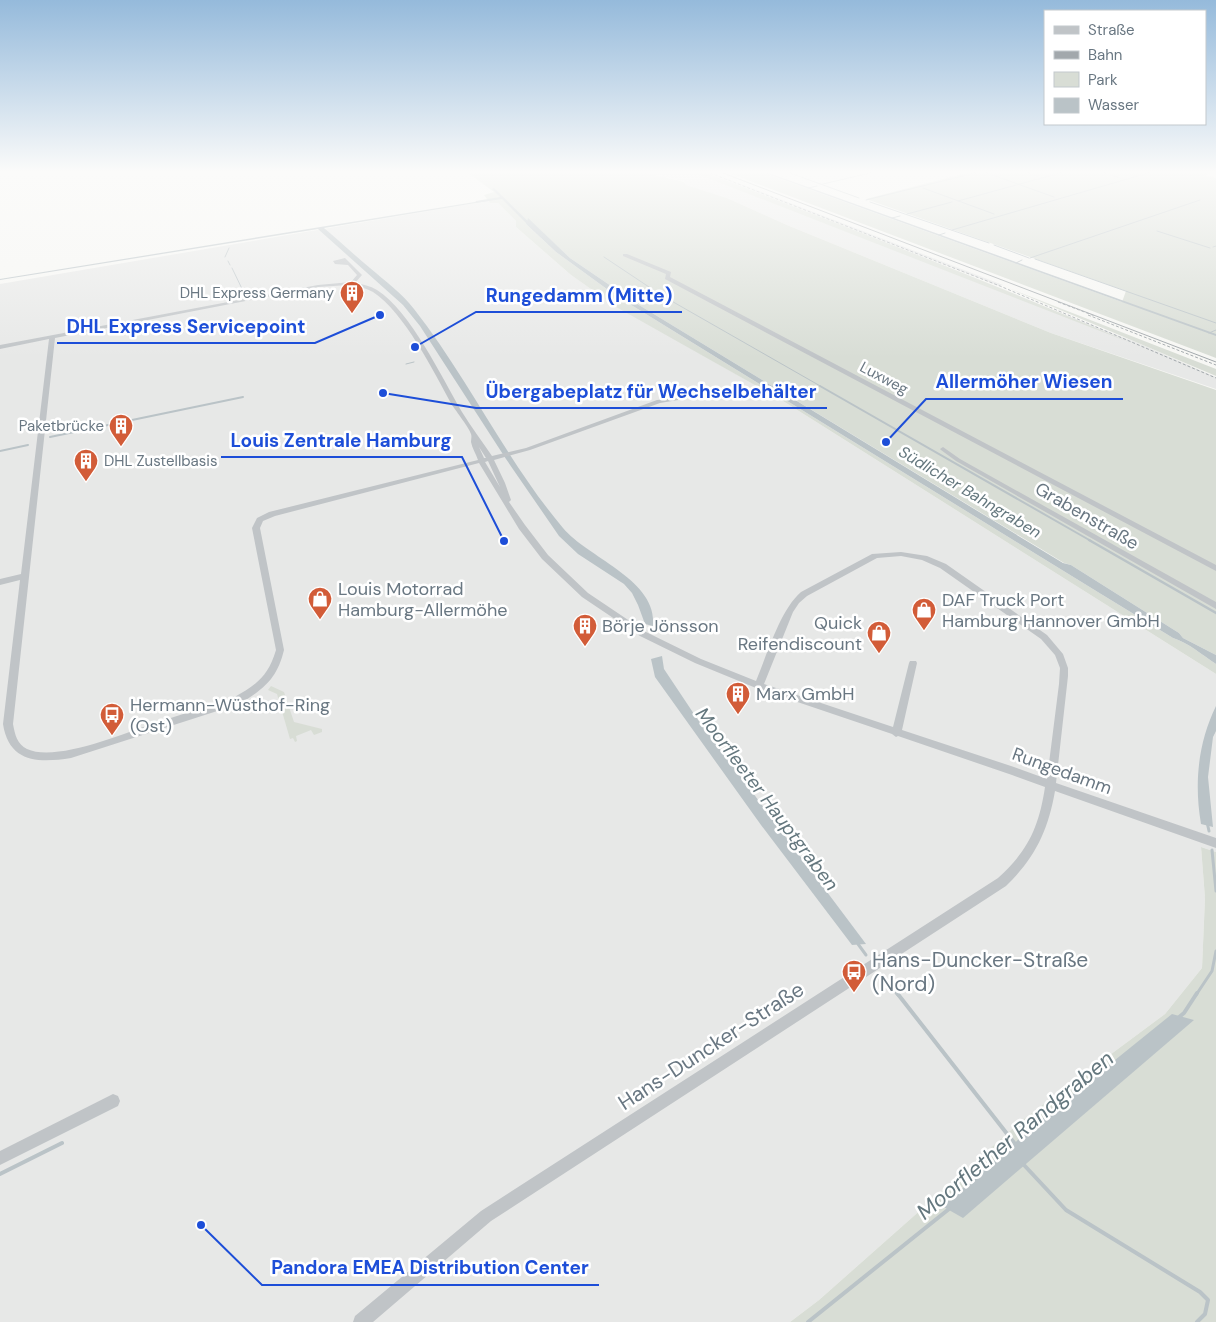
<svg xmlns="http://www.w3.org/2000/svg" width="1216" height="1322" font-family="'DM Sans',sans-serif">
<style>
.built{fill:#e7e8e7}
.green{fill:#d8ddd5}
.water{fill:#bac3c7}
.lines{fill:none;stroke-linecap:round;stroke-linejoin:round}
.stream-far4{stroke:#bac3c7;stroke-width:1}
.stream-far3{stroke:#bac3c7;stroke-width:2}
.stream-far2{stroke:#bac3c7;stroke-width:2.5}
.stream-far1{stroke:#bac3c7;stroke-width:3}
.stream{stroke:#bac3c7;stroke-width:4}
.canal{fill:#bac3c7;fill-rule:evenodd}
.minor{fill:#c0c4c7;fill-rule:evenodd}
.tram{stroke:#a2a8ac;stroke-width:1}
.rail{stroke:#a2a8ac;stroke-width:1;stroke-dasharray:3 2;stroke-linecap:butt}
.labels{text-anchor:middle;dominant-baseline:central;stroke-width:5;stroke-linejoin:round;paint-order:stroke}
.far-poi-label{font-size:15px;fill:#697782;stroke:#fff;text-anchor:end}
.far-street-label{font-size:15px;fill:#697782;stroke:#fff}
.far-water-label{font-size:16px;font-style:italic;fill:#64777e;stroke:#fff}
.street-label{font-size:18px;fill:#697782;stroke:#fff}
.poi-label{font-size:18px;fill:#697782;stroke:#fff;text-anchor:start}
.water-label{font-size:19px;font-style:italic;fill:#64777e;stroke:#fff}
.near-poi-label{font-size:21px;fill:#697782;stroke:#fff;text-anchor:start}
.near-street-label{font-size:21px;fill:#697782;stroke:#fff}
.near-water-label{font-size:22px;font-style:italic;fill:#64777e;stroke:#fff}
.leader{fill:none;stroke:#1d4ed8;stroke-width:2}
.callout-dot{fill:#1d4ed8;stroke:#fff;stroke-width:2}
.callout-label{font-size:19px;text-anchor:middle;font-weight:bold;fill:#1d4ed8;stroke:#fff;stroke-width:5;stroke-linejoin:round;paint-order:stroke}
</style>
<rect width="100%" height="100%" fill="#f7f7f4"/>
<g class="built">
<path d="M 647,173 L 695,173 L 714,180 L 1138,343 L 1216,377 L 1216,389 L 1051,333 L 787,225 L 727,198 L 686,185 L 684,181 Z"/>
<path d="M 709,173 L 713,173 L 1003,285 L 999,286 Z"/>
<path d="M 488,201 L 498,203 L 516,221 L 516,227 L 571,275 L 610,302 L 783,401 L 1216,674 L 1216,852 L 1201,847 L 1205,898 L 1202,968 L 1165,1014 L 1021,1121 L 819,1300 L 790,1322 L 0,1322 L 0,284 Z"/>
</g>
<g class="green">
<path d="M 468,173 L 647,173 L 684,182 L 686,185 L 727,198 L 787,225 L 1051,333 L 1216,390 L 1216,655 L 1183,638 L 1179,633 L 1071,565 L 1064,563 L 639,305 L 570,258 L 528,219 L 526,224 L 556,252 L 615,295 L 1101,594 L 1173,638 C 1189,643 1202,655 1216,664 L 1216,674 L 783,401 L 618,308 L 571,275 L 516,227 L 516,221 L 498,203 L 490,203 L 484,195 L 494,192 Z"/>
<path d="M 695,173 L 707,173 C 849,228 991,282 1131,343 Z"/>
<path d="M 729,173 L 764,173 L 1122,302 L 1126,291 L 866,199 L 966,173 L 1214,173 L 1204,175 L 1216,178 L 1216,358 Z"/>
<path d="M 1006,287 L 1216,369 L 1216,376 Z"/>
<path d="M 271,686 L 284,692 L 294,722 L 322,729 L 322,732 L 314,735 L 311,730 L 296,736 L 297,741 L 295,742 L 293,738 L 290,739 L 277,694 L 268,690 Z"/>
<path d="M 1201,847 L 1216,852 L 1216,1322 L 790,1322 L 819,1300 L 1021,1121 L 1165,1014 L 1202,968 L 1205,898 Z"/>
</g>
<g class="water">
<path d="M 765,173 L 769,173 L 1216,334 L 1216,336 Z"/>
<path d="M 487,200 L 488,201 L 324,228 C 340,241 354,255 370,268 C 385,281 402,293 414,309 C 468,378 506,460 563,528 C 588,558 658,580 653,626 L 645,624 L 638,605 L 632,593 L 624,584 L 578,554 L 559,536 L 506,459 L 420,326 L 403,305 L 318,229 L 0,280 L 0,279 Z"/>
<path d="M 528,218 L 570,258 L 639,305 L 1063,563 L 1071,565 L 1179,633 L 1183,638 L 1216,655 L 1216,664 C 1202,655 1189,643 1173,638 L 1101,594 L 615,295 L 556,252 L 526,224 Z"/>
<path d="M 662,656 L 664,669 L 696,717 L 866,944 L 852,945 L 761,825 L 655,677 L 651,659 Z"/>
<path d="M 1216,706 L 1216,731 L 1213,737 L 1208,777 L 1213,827 L 1201,824 C 1194,783 1198,743 1216,706 Z"/>
<path d="M 1172,1014 L 1194,1020 L 963,1218 L 942,1206 L 1042,1119 Z"/>
</g>
<g class="lines">
<g class="stream-far4">
<path d="M 790,173 L 859,198"/>
<path d="M 987,173 L 1054,197"/>
<path d="M 1028,173 L 1037,176"/>
<path d="M 1104,173 L 1120,178"/>
<path d="M 823,184 L 870,173"/>
<path d="M 808,188 L 817,186"/>
<path d="M 923,188 L 994,214"/>
<path d="M 866,200 L 975,173"/>
<path d="M 958,201 L 1060,173"/>
<path d="M 870,202 L 989,243"/>
<path d="M 907,214 L 952,202"/>
<path d="M 892,218 L 900,216"/>
<path d="M 952,230 L 1148,173"/>
<path d="M 1157,231 L 1210,248"/>
<path d="M 939,235 L 945,233"/>
<path d="M 994,245 L 1029,258"/>
<path d="M 1213,247 L 1216,246"/>
<path d="M 225,257 L 229,248"/>
<path d="M 604,257 L 661,295 L 822,387"/>
<path d="M 1030,258 L 1200,200"/>
<path d="M 1035,259 L 1216,323"/>
<path d="M 228,261 L 230,265"/>
<path d="M 1016,263 L 1022,260"/>
<path d="M 232,268 L 245,295"/>
<path d="M 1209,333 L 1216,330"/>
<path d="M 406,364 L 414,362"/>
</g>
<g class="stream-far3">
<path d="M 820,386 L 1091,541"/>
<path d="M 50,437 L 243,397"/>
<path d="M 0,451 L 28,445"/>
</g>
<path class="stream-far2" d="M 1089,540 L 1216,613"/>
<g class="stream-far1">
<path d="M 1207,822 L 1209,831"/>
<path d="M 1212,850 L 1216,891"/>
<path d="M 858,944 L 866,955"/>
<path d="M 882,975 L 898,995"/>
<path d="M 1196,995 L 1212,971 L 1216,951"/>
</g>
<g class="stream">
<path d="M 897,993 L 1015,1144"/>
<path d="M 1178,1018 L 1184,1013 L 1197,993"/>
<path d="M 1024,1165 L 1066,1210 L 1200,1292 L 1208,1300 L 1205,1314 L 1197,1322"/>
<path d="M 0,1174 L 62,1143"/>
<path d="M 808,1322 L 949,1209"/>
</g>
<path class="canal" d="M 494,188 L 536,229 L 536,231 L 534,231 L 502,199 L 475,203 L 476,201 L 500,197 L 492,189 Z"/>
<g class="minor">
<path d="M 623,254 L 627,254 L 671,272 L 670,277 L 1216,565 L 1216,571 L 665,279 L 666,274 L 623,256 Z"/>
<path d="M 345,258 L 362,275 L 355,283 C 363,284 370,286 377,290 C 411,312 441,376 462,412 C 471,427 482,441 492,456 L 526,448 L 657,400 L 678,398 L 678,400 L 660,403 L 530,450 L 494,460 L 505,483 L 511,500 L 509,502 L 525,525 L 548,555 L 588,593 L 646,632 L 701,659 L 756,681 C 767,655 780,610 801,592 L 872,554 L 901,552 L 927,556 L 946,564 L 1047,635 L 1063,654 L 1068,668 L 1068,676 L 1056,783 L 1216,838 L 1216,848 L 1055,791 C 1048,831 1035,858 1006,886 L 491,1221 L 373,1322 L 353,1322 L 355,1316 L 481,1211 L 998,878 C 1028,851 1039,827 1045,787 L 1012,775 L 898,736 L 896,737 L 892,734 L 756,688 L 695,663 L 640,636 L 582,597 L 542,559 L 519,529 L 479,463 L 275,516 L 263,521 L 260,528 L 284,650 C 277,679 264,689 239,704 L 71,758 C 39,763 9,763 3,724 L 20,580 L 0,585 L 0,579 L 21,574 L 49,339 L 0,349 L 0,345 L 318,285 L 351,282 L 357,275 L 348,265 L 335,264 L 333,261 ZM 348,285 L 348,287 C 357,286 365,287 373,292 C 404,312 434,372 452,405 C 456,411 470,429 471,434 C 472,437 471,439 471,442 C 472,448 476,454 478,460 L 269,512 L 257,518 L 252,528 L 276,650 C 268,677 256,685 233,698 C 205,707 177,716 149,725 C 120,735 55,762 27,749 C 17,744 15,735 13,724 L 55,338 L 318,287 ZM 479,447 L 486,458 L 484,458 ZM 488,461 L 500,487 L 485,462 ZM 901,556 L 922,560 L 940,568 L 1041,639 L 1055,655 L 1060,668 L 1059,684 L 1047,779 L 1014,767 L 902,730 L 917,663 L 916,661 L 910,661 L 909,663 L 893,727 L 764,684 L 793,612 L 799,603 L 807,596 L 877,558 Z"/>
<path d="M 943,447 L 960,459 L 1216,602 L 1216,609 L 956,461 L 941,450 L 940,449 Z"/>
<path d="M 113,1094 L 118,1096 L 120,1101 L 118,1106 L 0,1165 L 0,1151 Z"/>
</g>
<path class="tram" d="M 723,173 L 1216,362"/>
<g class="rail">
<path d="M 710,173 L 1000,286 L 1216,378"/>
<path d="M 1058,302 L 1095,316"/>
<path d="M 1088,315 L 1216,365"/>
</g>
</g>
<linearGradient id="sky" x2="0" y2="1"><stop stop-color="#95badb"/><stop offset="0.48" stop-color="#fbfbfa"/><stop offset="1" stop-color="#fbfbfa" stop-opacity="0"/></linearGradient>
<rect width="1216" height="358" fill="url(#sky)"/>
<defs>
<symbol id="building-pin" viewBox="-11 -11 22 30"><path d="M0 17L-7.5 6A9.5 9.5 0 1 1 7.5 6Z" fill="#d25c38" stroke="#fff"/><path d="M-4-6H4V6H1V3H-1V6H-4ZM-2.5-4.3h1.7v1.8h-1.7ZM.8-4.3h1.7v1.8H.8ZM-2.5-1h1.7V.8h-1.7ZM.8-1h1.7V.8H.8Z" fill="#fff"/></symbol>
<symbol id="shop-pin" viewBox="-11 -11 22 30"><path d="M0 17L-7.5 6A9.5 9.5 0 1 1 7.5 6Z" fill="#d25c38" stroke="#fff"/><path d="M-5-2.5h2.3a2.7 3.5 0 0 1 5.4 0H5L5.5 6h-11ZM-1.5-2.5h3a1.5 2.3 0 0 0-3 0Z" fill="#fff"/></symbol>
<symbol id="bus-pin" viewBox="-11 -11 22 30"><path d="M0 17L-7.5 6A9.5 9.5 0 1 1 7.5 6Z" fill="#d25c38" stroke="#fff"/><path d="M-5-6H5V4H4V6H2V4H-2V6H-4V4H-5ZM-3.5-4V0h7V-4ZM-3.5 1.2v1.5H-2V1.2ZM2 1.2v1.5H3.5V1.2Z" fill="#fff"/></symbol>
</defs>
<g fill-rule="evenodd">
<use href="#building-pin" x="338" y="279" width="28" height="38"/>
<use href="#building-pin" x="107" y="412" width="28" height="38"/>
<use href="#building-pin" x="72" y="447" width="28" height="38"/>
<use href="#shop-pin" x="306" y="585" width="28" height="38"/>
<use href="#shop-pin" x="910" y="596" width="28" height="38"/>
<use href="#building-pin" x="571" y="612" width="28" height="38"/>
<use href="#shop-pin" x="865" y="619" width="28" height="38"/>
<use href="#building-pin" x="724" y="680" width="28" height="38"/>
<use href="#bus-pin" x="98" y="701" width="28" height="38"/>
<use href="#bus-pin" x="840" y="958" width="28" height="38"/>
</g>
<g class="labels">
<g class="far-poi-label">
<text x="334" y="293">DHL Express Germany</text>
<text x="104" y="426">Paketbrücke</text>
<text x="104" y="461" text-anchor="start">DHL Zustellbasis</text>
</g>
<g class="far-street-label">
<text transform="translate(884 378) rotate(28)">Luxweg</text>
</g>
<g class="far-water-label">
<text transform="translate(970 492) rotate(31)">Südlicher Bahngraben</text>
</g>
<g class="street-label">
<text transform="translate(1087 516) rotate(30)">Grabenstraße</text>
<text transform="translate(1062 771) rotate(20)">Rungedamm</text>
</g>
<g class="poi-label">
<text x="338" y="589">Louis Motorrad<tspan x="338" dy="21">Hamburg-Allermöhe</tspan></text>
<text x="942" y="600">DAF Truck Port<tspan x="942" dy="21">Hamburg Hannover GmbH</tspan></text>
<text x="862" y="623" text-anchor="end">Quick<tspan x="862" dy="21">Reifendiscount</tspan></text>
<text x="602" y="626">Börje Jönsson</text>
<text x="756" y="694">Marx GmbH</text>
<text x="130" y="705">Hermann-Wüsthof-Ring<tspan x="130" dy="21">(Ost)</tspan></text>
</g>
<g class="water-label">
<text transform="translate(767 799) rotate(53)">Moorfleeter Hauptgraben</text>
</g>
<g class="near-poi-label">
<text x="872" y="960">Hans-Duncker-Straße<tspan x="872" dy="24">(Nord)</tspan></text>
</g>
<g class="near-street-label">
<text transform="translate(711 1046) rotate(-33)">Hans-Duncker-Straße</text>
</g>
<g class="near-water-label">
<text transform="translate(1015 1135) rotate(-40)">Moorflether Randgraben</text>
</g>
</g>
<path class="leader" d="M415 347L476 312H682M380 315L315 343H57M886 442L926 399H1123M383 393L476 408H827M504 541L462 457H221M201 1225L262 1285H599"/>
<g class="callout-dot">
<circle cx="415" cy="347" r="5"/>
<circle cx="380" cy="315" r="5"/>
<circle cx="886" cy="442" r="5"/>
<circle cx="383" cy="393" r="5"/>
<circle cx="504" cy="541" r="5"/>
<circle cx="201" cy="1225" r="5"/>
</g>
<g class="callout-label">
<text x="579" y="302">Rungedamm (Mitte)</text>
<text x="186" y="333">DHL Express Servicepoint</text>
<text x="1024" y="388">Allermöher Wiesen</text>
<text x="651" y="398">Übergabeplatz für Wechselbehälter</text>
<text x="341" y="447">Louis Zentrale Hamburg</text>
<text x="430" y="1274">Pandora EMEA Distribution Center</text>
</g>
<rect x="1044" y="10" width="162" height="115" fill="#ffffff" stroke="#c3c9cd"/>
<rect x="1054" y="26" width="25" height="8" fill="#c0c4c7" stroke="#c3c9cd"/>
<text x="1088" y="35" font-size="15" fill="#697782">Straße</text>
<rect x="1054" y="51" width="25" height="8" fill="#a2a8ac" stroke="#c3c9cd"/>
<text x="1088" y="60" font-size="15" fill="#697782">Bahn</text>
<rect x="1054" y="72" width="25" height="15" fill="#d8ddd5" stroke="#c3c9cd"/>
<text x="1088" y="85" font-size="15" fill="#697782">Park</text>
<rect x="1054" y="98" width="25" height="15" fill="#bac3c7" stroke="#c3c9cd"/>
<text x="1088" y="110" font-size="15" fill="#697782">Wasser</text>
</svg>
